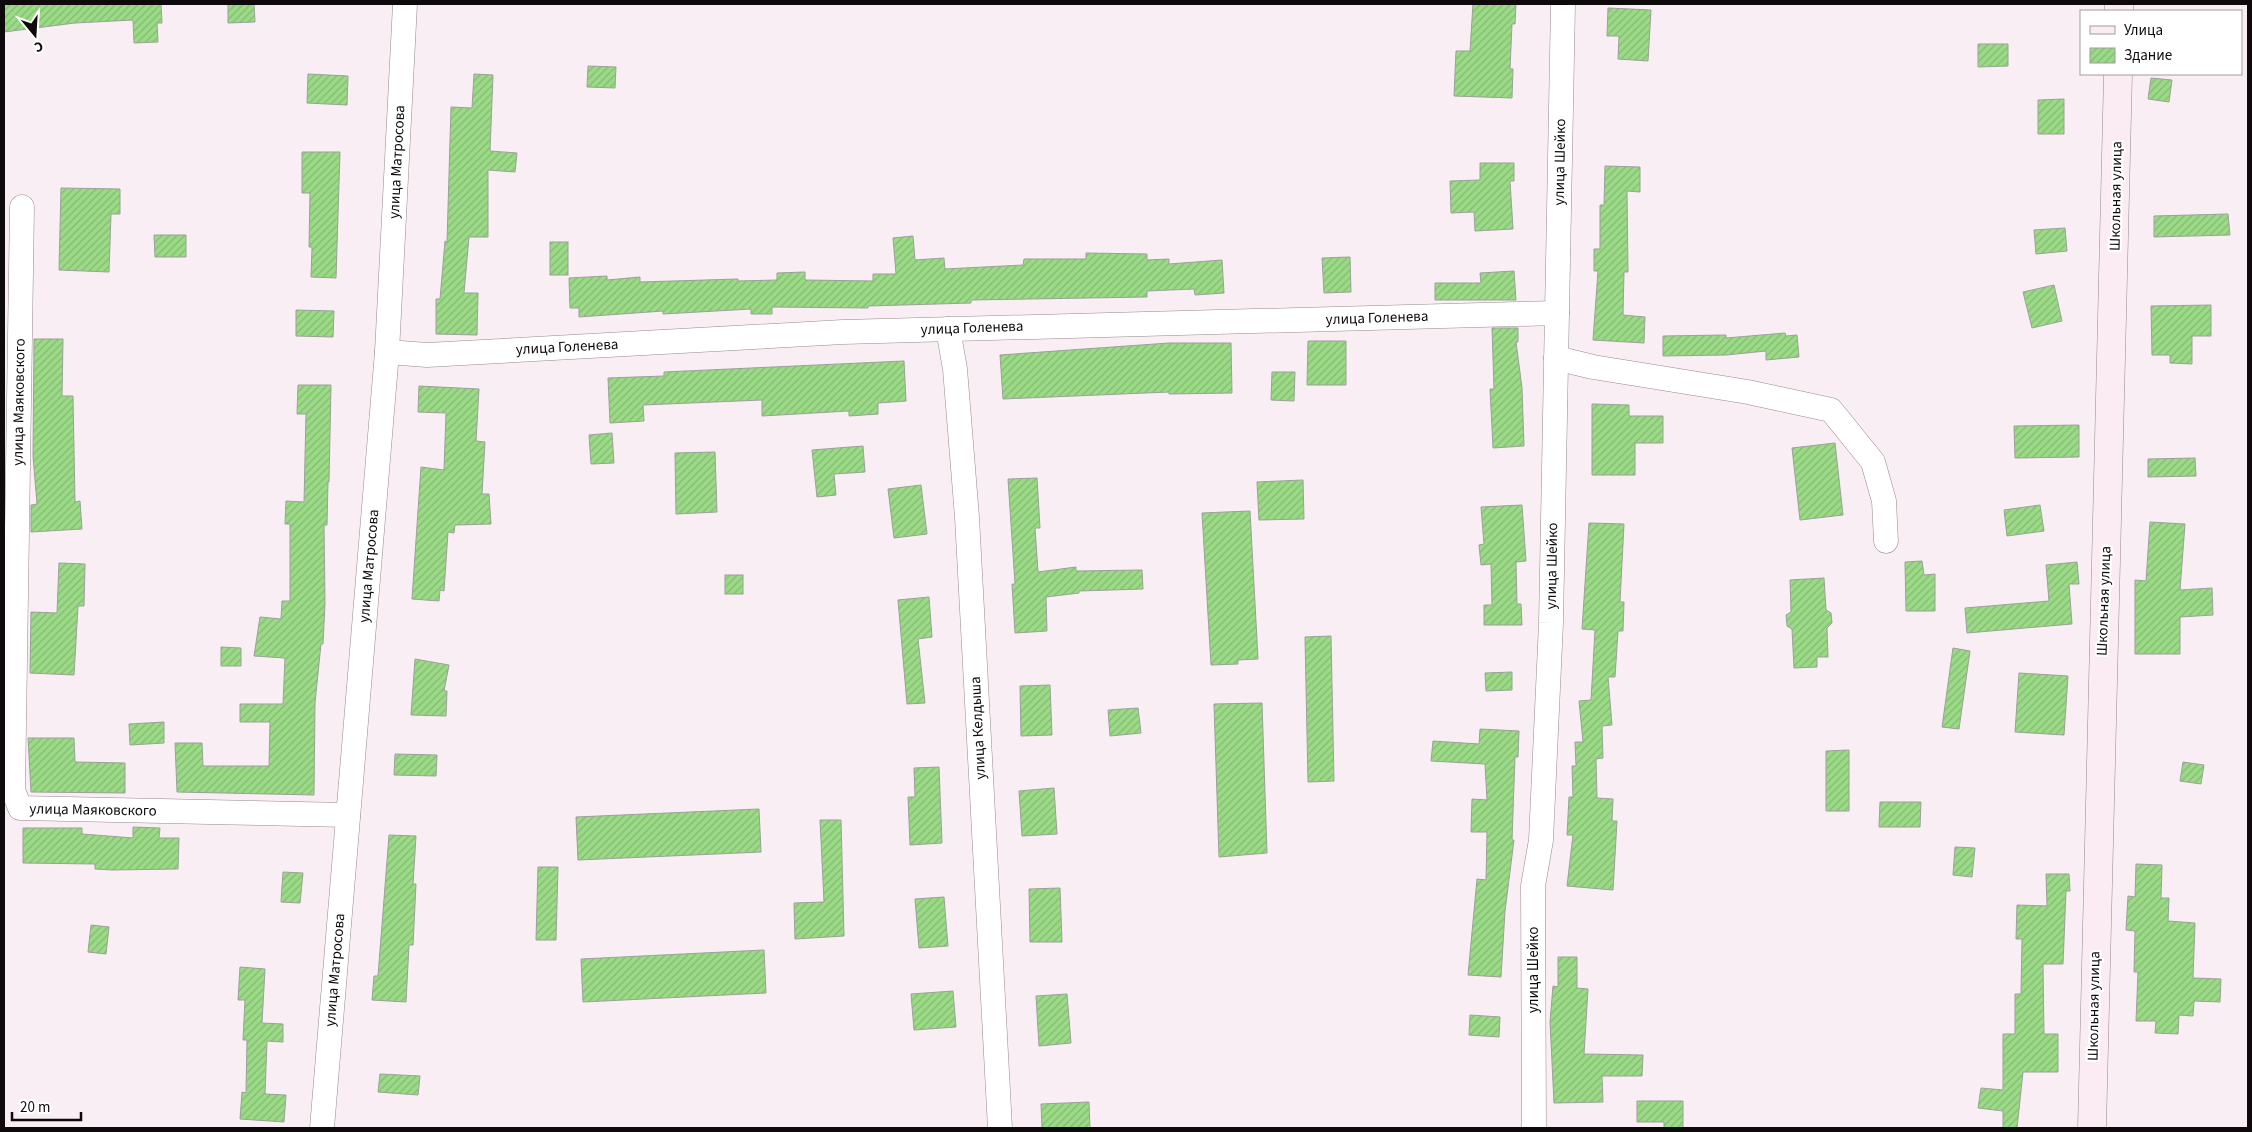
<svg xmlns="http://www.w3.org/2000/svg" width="2252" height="1132" font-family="'Source Sans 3',sans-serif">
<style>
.building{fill:url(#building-hatch);stroke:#9ba199}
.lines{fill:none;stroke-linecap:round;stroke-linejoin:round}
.street-casing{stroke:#948a8e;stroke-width:25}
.secondary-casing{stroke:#948a8e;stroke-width:29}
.street{stroke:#fff;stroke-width:24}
.secondary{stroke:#fbecf3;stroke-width:28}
.labels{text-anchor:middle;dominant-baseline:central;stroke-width:4.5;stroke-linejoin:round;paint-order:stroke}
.street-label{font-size:15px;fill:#0e0a0c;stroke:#fff}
</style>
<defs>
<pattern id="building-hatch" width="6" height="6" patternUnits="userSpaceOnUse" patternTransform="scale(1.25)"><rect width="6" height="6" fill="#9bda86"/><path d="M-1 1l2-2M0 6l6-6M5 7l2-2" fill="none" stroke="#84ba72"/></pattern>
</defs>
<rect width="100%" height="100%" fill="#f9eef3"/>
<g class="building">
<path d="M 4,4 L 161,4 L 162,23 L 157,23 L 158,42 L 134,43 L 133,20 L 75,23 L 4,32 Z"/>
<path d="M 228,4 L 254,4 L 255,22 L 228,23 Z"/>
<path d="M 1473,4 L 1516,4 L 1515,24 L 1512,24 L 1510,69 L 1513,69 L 1512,98 L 1454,96 L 1456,51 L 1470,51 Z"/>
<path d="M 1608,8 L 1651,10 L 1648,61 L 1618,59 L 1619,36 L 1607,36 Z"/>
<path d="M 1978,44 L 2008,44 L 2008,66 L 1978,67 Z"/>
<path d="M 588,66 L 616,67 L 615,88 L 587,87 Z"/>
<path d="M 308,74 L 348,76 L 347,105 L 307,103 Z"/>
<path d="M 474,74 L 493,75 L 490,151 L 517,153 L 515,172 L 488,170 L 488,237 L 469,237 L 464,293 L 478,293 L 477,335 L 436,334 L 436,299 L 440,299 L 445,241 L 447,242 L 451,107 L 472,108 Z"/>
<path d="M 2151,78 L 2172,80 L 2169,102 L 2148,99 Z"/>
<path d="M 2064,99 L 2064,134 L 2038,134 L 2038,100 Z"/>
<path d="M 302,152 L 340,152 L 336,278 L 311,277 L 312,247 L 309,247 L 310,193 L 302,193 Z"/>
<path d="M 1480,163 L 1514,163 L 1514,181 L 1510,181 L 1513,229 L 1475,231 L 1474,212 L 1451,213 L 1450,181 L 1480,180 Z"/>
<path d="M 1605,166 L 1640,167 L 1640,192 L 1627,191 L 1628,272 L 1624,272 L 1623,315 L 1645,317 L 1644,343 L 1593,340 L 1598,271 L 1594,271 L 1594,249 L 1600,249 L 1600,205 L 1604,205 Z"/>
<path d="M 61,188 L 120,189 L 120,214 L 111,214 L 109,272 L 59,270 Z"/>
<path d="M 2228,214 L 2230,235 L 2154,237 L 2154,216 Z"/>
<path d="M 2065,228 L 2067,251 L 2036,254 L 2034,230 Z"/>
<path d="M 154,235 L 186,235 L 186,257 L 155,257 Z"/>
<path d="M 913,236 L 915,260 L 944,258 L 945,269 L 1023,265 L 1024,259 L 1086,259 L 1086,253 L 1147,254 L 1147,260 L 1169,259 L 1169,264 L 1222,260 L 1224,293 L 1195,295 L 1194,289 L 1147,291 L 1147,297 L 971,300 L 971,303 L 868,306 L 868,308 L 772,307 L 772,314 L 751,314 L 751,309 L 663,314 L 663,311 L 579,317 L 579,308 L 570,308 L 569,278 L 607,276 L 607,280 L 640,277 L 640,282 L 738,279 L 738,281 L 777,280 L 777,273 L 805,272 L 805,280 L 873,281 L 873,274 L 896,274 L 893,238 Z"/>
<rect x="550" y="242" width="18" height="33"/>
<path d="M 1350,257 L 1351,292 L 1324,293 L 1322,258 Z"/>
<path d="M 1514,271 L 1516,300 L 1435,300 L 1435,283 L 1481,283 L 1480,273 Z"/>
<path d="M 2054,285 L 2062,321 L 2032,328 L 2023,292 Z"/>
<path d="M 2211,305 L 2211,336 L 2192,336 L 2192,364 L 2170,363 L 2170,355 L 2152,355 L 2151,306 Z"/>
<path d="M 296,310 L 334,311 L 333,337 L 296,336 Z"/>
<path d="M 1492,328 L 1518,328 L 1518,342 L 1516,342 L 1522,388 L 1524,446 L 1493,448 L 1490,389 L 1494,389 Z"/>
<path d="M 1785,333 L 1786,336 L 1797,335 L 1799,357 L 1766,360 L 1766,351 L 1726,355 L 1663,356 L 1663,336 L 1726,335 L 1726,338 Z"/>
<path d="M 34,339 L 63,339 L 62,396 L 73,396 L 75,502 L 80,501 L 82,529 L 31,532 L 31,505 L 37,504 L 33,456 Z"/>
<path d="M 1308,341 L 1346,341 L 1346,385 L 1307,385 Z"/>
<path d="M 1169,343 L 1231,343 L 1232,393 L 1169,394 L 1169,392 L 1003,399 L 1000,355 Z"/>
<path d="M 904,361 L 906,401 L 878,403 L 878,414 L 849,416 L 849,411 L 762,416 L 762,400 L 643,405 L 644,421 L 610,423 L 608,378 L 664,376 L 664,372 Z"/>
<path d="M 1272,372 L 1295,372 L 1294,401 L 1271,400 Z"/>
<path d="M 298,385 L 331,385 L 329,482 L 328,482 L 327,525 L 324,525 L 325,603 L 323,644 L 321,644 L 315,703 L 314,795 L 177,792 L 175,743 L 202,743 L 203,766 L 269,766 L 270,722 L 240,722 L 240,704 L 283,704 L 285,658 L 254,656 L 260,617 L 281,619 L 282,601 L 290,601 L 290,524 L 285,524 L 286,501 L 304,502 L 306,414 L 297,414 Z"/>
<path d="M 419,386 L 479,389 L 476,441 L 485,442 L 482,494 L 489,494 L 491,524 L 455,525 L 454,533 L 448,532 L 444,591 L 440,590 L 439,601 L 412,599 L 421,467 L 444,470 L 446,413 L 418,412 Z"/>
<path d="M 1592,404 L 1629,405 L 1629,416 L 1663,416 L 1663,443 L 1635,443 L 1635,475 L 1592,475 Z"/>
<path d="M 2079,425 L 2079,457 L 2015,458 L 2014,426 Z"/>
<path d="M 612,433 L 614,463 L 591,464 L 589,435 Z"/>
<path d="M 1835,443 L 1843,515 L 1800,520 L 1792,448 Z"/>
<path d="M 863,446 L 865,472 L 834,474 L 836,495 L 817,497 L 812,450 Z"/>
<path d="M 715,452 L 717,512 L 676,514 L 675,453 Z"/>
<path d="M 2195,458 L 2196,476 L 2148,477 L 2148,459 Z"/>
<path d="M 1037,478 L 1040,528 L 1035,528 L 1038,572 L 1076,567 L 1076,571 L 1142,570 L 1143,589 L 1079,591 L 1079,593 L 1046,597 L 1047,631 L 1015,633 L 1012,584 L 1015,584 L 1008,479 Z"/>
<path d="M 1303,480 L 1304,519 L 1259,520 L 1257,482 Z"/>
<path d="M 921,485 L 927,534 L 894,538 L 888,489 Z"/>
<path d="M 1522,505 L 1526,561 L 1516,562 L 1517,604 L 1521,604 L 1522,625 L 1484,625 L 1484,605 L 1492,605 L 1491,564 L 1481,565 L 1479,545 L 1484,544 L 1481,507 Z"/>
<path d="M 2040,505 L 2044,531 L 2007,536 L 2004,510 Z"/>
<path d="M 1250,511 L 1258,659 L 1238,660 L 1238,664 L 1211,665 L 1202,513 Z"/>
<path d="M 2150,522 L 2185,524 L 2180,590 L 2212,588 L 2213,615 L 2180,617 L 2180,654 L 2135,654 L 2135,580 L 2146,581 Z"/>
<path d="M 1589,523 L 1624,524 L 1620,602 L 1624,602 L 1623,631 L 1618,631 L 1615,677 L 1608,677 L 1612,725 L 1602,726 L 1603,758 L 1596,759 L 1597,798 L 1613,799 L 1612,821 L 1617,821 L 1613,890 L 1567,886 L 1573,835 L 1567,835 L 1569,797 L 1573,797 L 1572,766 L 1576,766 L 1575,742 L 1583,742 L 1579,701 L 1591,700 L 1595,630 L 1582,629 Z"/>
<path d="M 1922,561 L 1924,575 L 1935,574 L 1935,611 L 1906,611 L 1905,562 Z"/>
<path d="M 2077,562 L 2079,584 L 2069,584 L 2072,624 L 1967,633 L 1965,608 L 2049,601 L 2046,565 Z"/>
<path d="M 59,563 L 85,564 L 84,606 L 78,606 L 74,675 L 30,673 L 31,612 L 57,613 Z"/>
<rect x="725" y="575" width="18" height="19"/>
<path d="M 1824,578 L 1826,610 L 1831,613 L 1832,623 L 1827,628 L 1828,657 L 1817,657 L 1817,667 L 1794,668 L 1792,629 L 1787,626 L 1786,615 L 1791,612 L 1790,580 Z"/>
<path d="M 929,597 L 932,637 L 918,639 L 925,703 L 907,704 L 898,600 Z"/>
<path d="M 1331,636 L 1334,781 L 1308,782 L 1305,637 Z"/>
<path d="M 221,647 L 241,648 L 241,666 L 221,666 Z"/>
<path d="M 1953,648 L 1970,651 L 1959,729 L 1942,727 Z"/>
<path d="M 415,659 L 449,665 L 444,691 L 447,691 L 446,716 L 411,715 Z"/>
<path d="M 1512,672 L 1512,690 L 1486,691 L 1485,673 Z"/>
<path d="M 2019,673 L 2068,676 L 2064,735 L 2015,732 Z"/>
<path d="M 1050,685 L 1052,735 L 1021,736 L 1020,686 Z"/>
<path d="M 1262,703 L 1267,853 L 1219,857 L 1214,704 Z"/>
<path d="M 1138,708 L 1141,733 L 1110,736 L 1108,710 Z"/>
<path d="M 164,722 L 164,743 L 130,745 L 129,724 Z"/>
<path d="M 1480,729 L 1519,731 L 1518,757 L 1515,757 L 1512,840 L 1514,840 L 1505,911 L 1501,977 L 1468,975 L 1477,879 L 1486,880 L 1487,832 L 1471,832 L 1472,799 L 1487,800 L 1485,764 L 1431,761 L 1433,741 L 1479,744 Z"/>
<path d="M 28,738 L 74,738 L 75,762 L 125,763 L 125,793 L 31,792 Z"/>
<path d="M 1849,750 L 1849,811 L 1826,811 L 1826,751 Z"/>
<path d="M 395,754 L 437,755 L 436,776 L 394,775 Z"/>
<path d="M 2183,762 L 2204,765 L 2201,784 L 2180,781 Z"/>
<path d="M 939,767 L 942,843 L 910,845 L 908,797 L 915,797 L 914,768 Z"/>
<path d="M 1054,788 L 1057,834 L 1022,836 L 1019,791 Z"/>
<path d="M 1880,802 L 1921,802 L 1920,827 L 1879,827 Z"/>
<path d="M 759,809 L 761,852 L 578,860 L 576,817 Z"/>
<path d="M 820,820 L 841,820 L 844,936 L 795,939 L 794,903 L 824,902 Z"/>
<path d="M 133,827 L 160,828 L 159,838 L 179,838 L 178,869 L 112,870 L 95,869 L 95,864 L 23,863 L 23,828 L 82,828 L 82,834 L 133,838 Z"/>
<path d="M 389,835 L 416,836 L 413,884 L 416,884 L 413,945 L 409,945 L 406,1002 L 372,1000 L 374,976 L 378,976 Z"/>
<path d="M 1955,847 L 1975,848 L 1972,877 L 1953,875 Z"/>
<path d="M 2136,864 L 2162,865 L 2161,898 L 2169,898 L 2168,921 L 2195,923 L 2193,978 L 2221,979 L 2220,1002 L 2194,1001 L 2193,1016 L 2179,1015 L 2178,1034 L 2155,1033 L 2156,1021 L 2136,1021 L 2138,972 L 2134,972 L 2135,931 L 2126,930 L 2128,896 L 2135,897 Z"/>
<path d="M 538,867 L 558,867 L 556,940 L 536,940 Z"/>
<path d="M 283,872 L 303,873 L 300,903 L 281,902 Z"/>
<path d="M 2046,874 L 2069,874 L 2070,891 L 2066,891 L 2063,964 L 2043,964 L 2044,1034 L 2058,1034 L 2058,1072 L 2023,1072 L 2017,1128 L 2003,1128 L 2003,1111 L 1978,1108 L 1981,1088 L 2003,1090 L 2003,1034 L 2015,1034 L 2015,994 L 2021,994 L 2022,939 L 2016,939 L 2017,905 L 2047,906 Z"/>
<path d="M 1060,888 L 1062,942 L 1030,942 L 1029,889 Z"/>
<path d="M 944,897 L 948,946 L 919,948 L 915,899 Z"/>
<path d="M 91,925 L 109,927 L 106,954 L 88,952 Z"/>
<path d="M 764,950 L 766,993 L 583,1002 L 581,959 Z"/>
<path d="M 1558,957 L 1577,957 L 1577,988 L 1588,989 L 1584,1054 L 1643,1055 L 1642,1076 L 1602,1076 L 1603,1102 L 1554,1103 L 1550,1022 L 1553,986 L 1558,987 Z"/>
<path d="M 240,967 L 265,969 L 262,1023 L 283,1024 L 283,1042 L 267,1041 L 265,1094 L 286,1095 L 284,1122 L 240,1119 L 242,1092 L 246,1093 L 247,1040 L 243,1040 L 245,1000 L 238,1000 Z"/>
<path d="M 953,991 L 956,1027 L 914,1030 L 911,994 Z"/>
<path d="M 1067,994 L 1071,1043 L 1039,1046 L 1036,996 Z"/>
<path d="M 1470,1015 L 1500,1017 L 1499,1037 L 1469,1035 Z"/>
<path d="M 380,1074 L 420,1076 L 418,1095 L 378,1092 Z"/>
<path d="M 1637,1101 L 1683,1101 L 1683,1128 L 1664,1128 L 1664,1122 L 1637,1122 Z"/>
<path d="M 1089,1102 L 1090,1128 L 1042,1128 L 1041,1104 Z"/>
</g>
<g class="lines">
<defs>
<g id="street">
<path d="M 22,207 L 13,790 L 20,808 L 348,815"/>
<path d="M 948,329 L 955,369 L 967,517 L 1000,1128"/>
<path d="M 387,352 L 427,355 L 843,332 L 1557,313"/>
<path d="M 1556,358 L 1593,367 L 1748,392 L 1831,410 L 1873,462 L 1884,501 L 1886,541"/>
<path d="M 322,1128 L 387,352 L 405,4"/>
<path d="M 1534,1128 L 1533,886 L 1541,840 L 1551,623 L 1563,4"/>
</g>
<g id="secondary">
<path d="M 2119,11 L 2119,4"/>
<path d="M 2092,1128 L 2118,74"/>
</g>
</defs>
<use href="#street" class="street-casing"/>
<use href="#secondary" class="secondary-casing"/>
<use href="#street" class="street"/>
<use href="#secondary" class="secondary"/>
</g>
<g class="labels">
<g class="street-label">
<text transform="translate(397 162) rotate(-87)">улица Матросова</text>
<text transform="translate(1560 162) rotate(-89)">улица Шейко</text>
<text transform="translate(2116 196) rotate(-89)">Школьная улица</text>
<text transform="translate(1377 318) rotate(-2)">улица Голенева</text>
<text transform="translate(972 328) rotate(-2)">улица Голенева</text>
<text transform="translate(567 347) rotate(-3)">улица Голенева</text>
<text transform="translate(19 402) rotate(-89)">улица Маяковского</text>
<text transform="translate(369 566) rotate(-85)">улица Матросова</text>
<text transform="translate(1552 566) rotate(-89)">улица Шейко</text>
<text transform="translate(2104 601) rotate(-88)">Школьная улица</text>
<text transform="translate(978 728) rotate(-93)">улица Келдыша</text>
<text transform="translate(93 810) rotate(1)">улица Маяковского</text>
<text transform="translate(335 970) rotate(-85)">улица Матросова</text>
<text transform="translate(1533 970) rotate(-90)">улица Шейко</text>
<text transform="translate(2094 1006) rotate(-89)">Школьная улица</text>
</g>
</g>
<rect width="2252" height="1132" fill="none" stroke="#0e0a0c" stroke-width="10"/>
<rect x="2080" y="10" width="162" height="65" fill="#ffffff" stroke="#9f9d9e"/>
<rect x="2090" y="26" width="25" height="8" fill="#fbecf3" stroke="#9f9d9e"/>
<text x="2124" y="35" font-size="15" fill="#0e0a0c">Улица</text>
<rect x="2090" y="48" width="25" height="15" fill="url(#building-hatch)" stroke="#9f9d9e"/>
<text x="2124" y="60" font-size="15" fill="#0e0a0c">Здание</text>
<g transform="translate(35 35) rotate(162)" stroke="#ffffff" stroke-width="4" paint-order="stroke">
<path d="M0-4L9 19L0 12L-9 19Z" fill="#0e0a0c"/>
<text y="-8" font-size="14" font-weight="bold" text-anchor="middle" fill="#0e0a0c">С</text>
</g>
<path d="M12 1112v8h69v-8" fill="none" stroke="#0e0a0c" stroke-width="2.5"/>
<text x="20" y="1112" font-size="15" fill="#0e0a0c" stroke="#ffffff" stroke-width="4" paint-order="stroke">20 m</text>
</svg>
